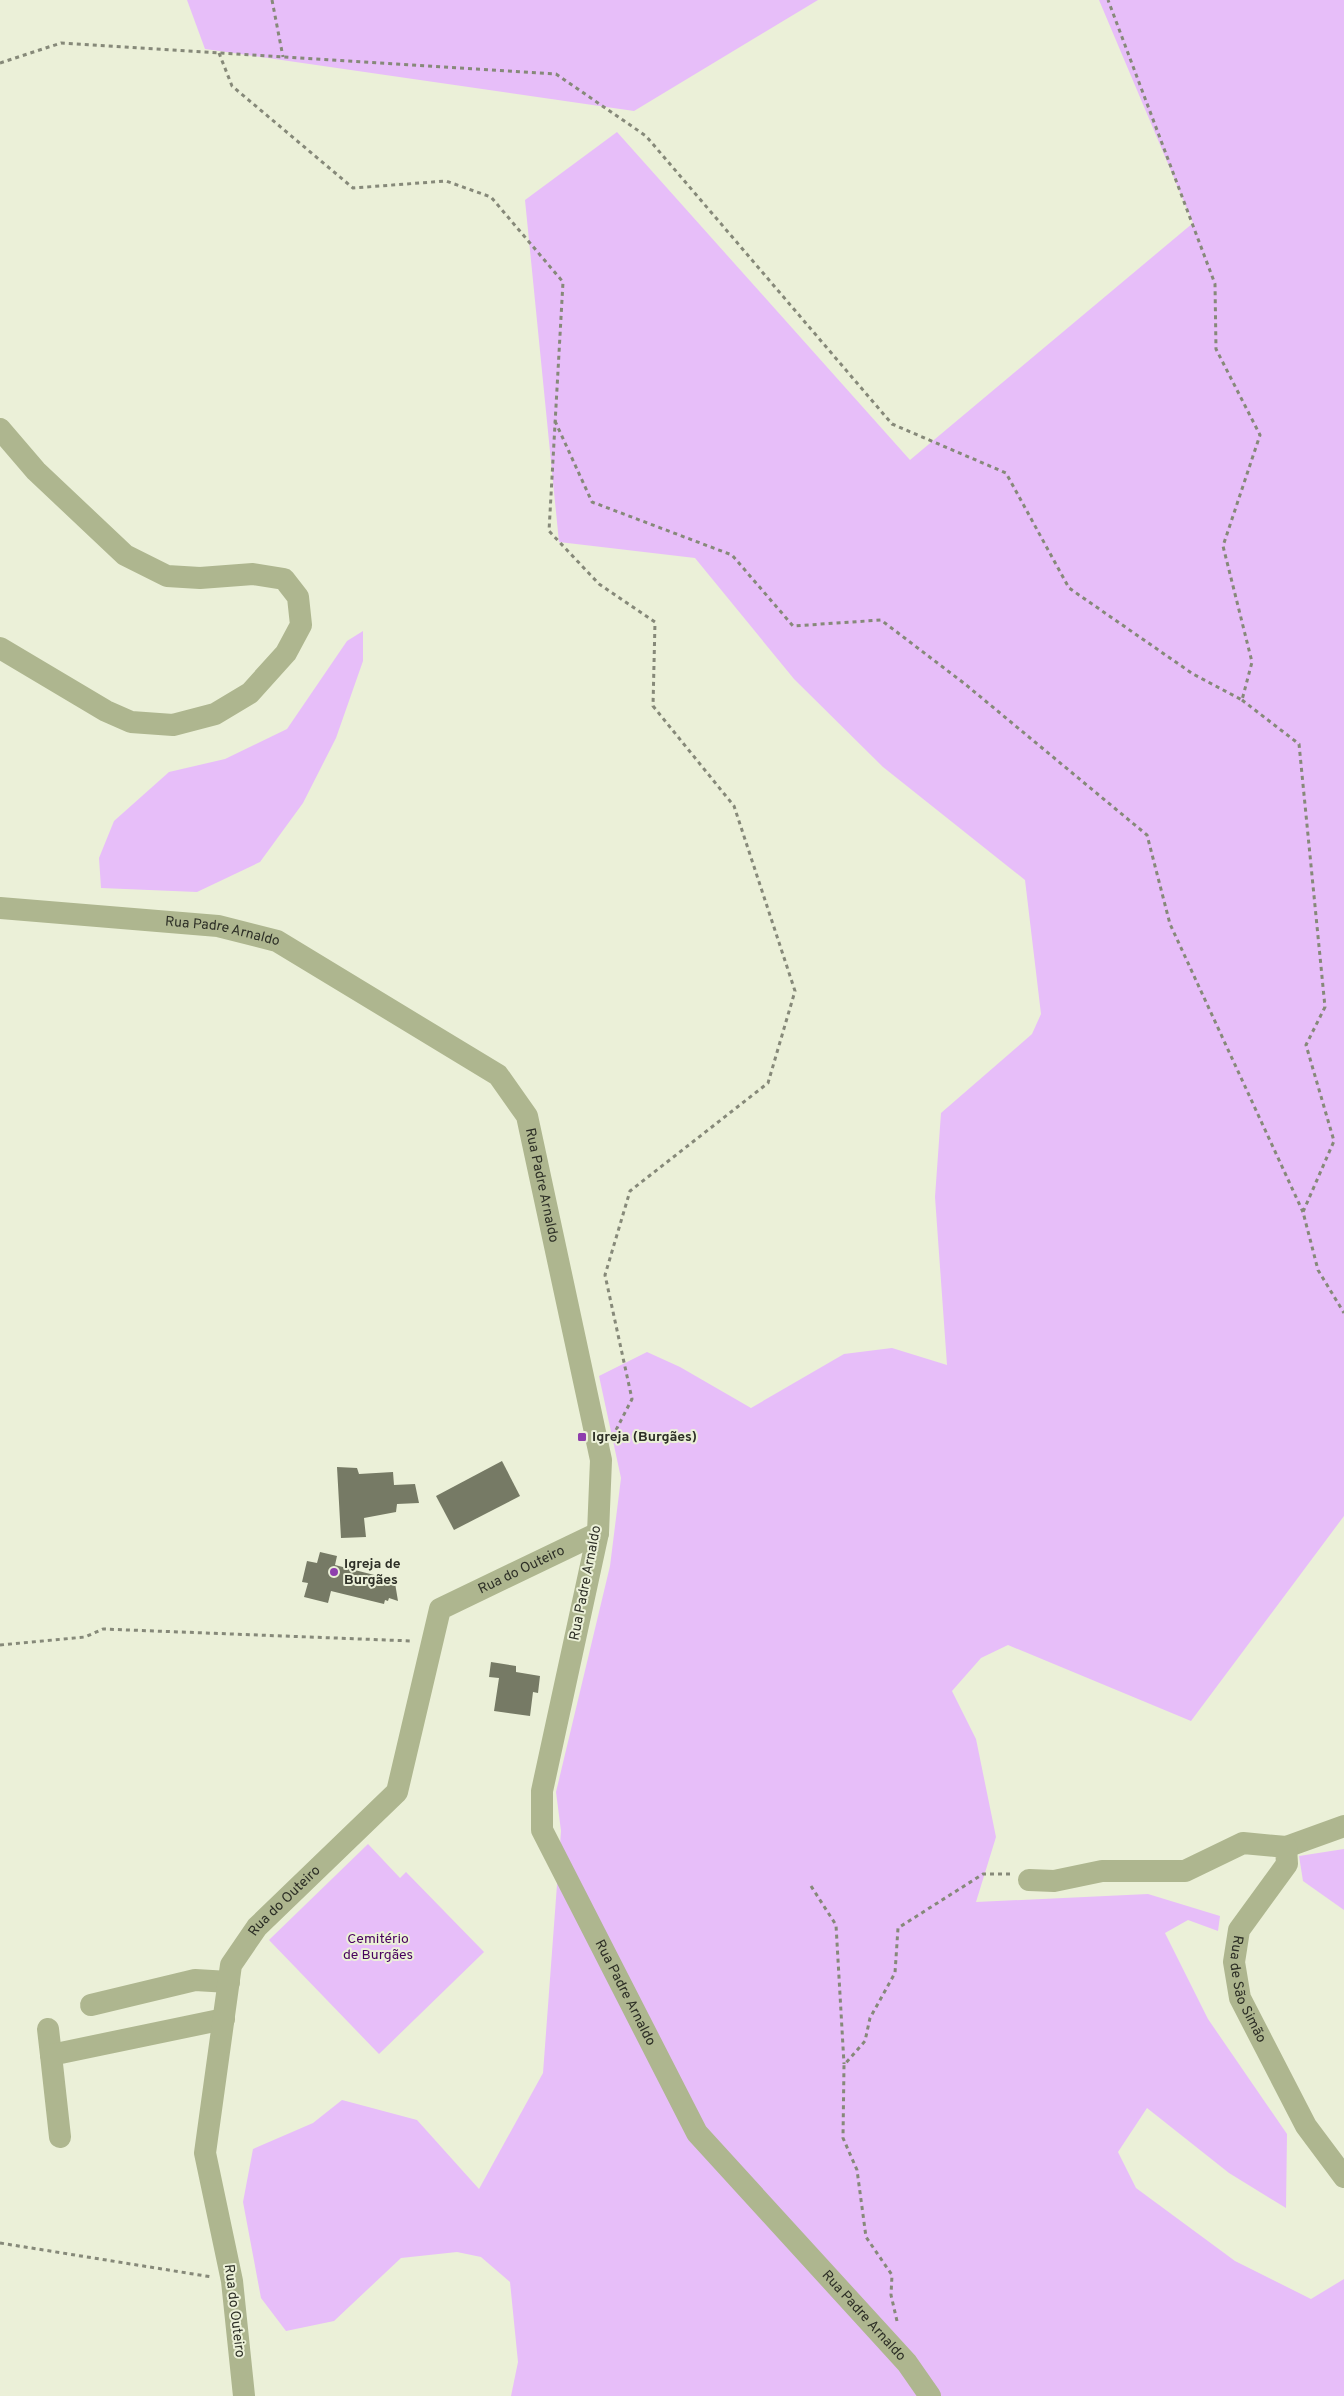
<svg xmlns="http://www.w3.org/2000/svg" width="1344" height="2396" font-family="Overpass,sans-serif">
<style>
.green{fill:#e7bef9}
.building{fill:#767a65}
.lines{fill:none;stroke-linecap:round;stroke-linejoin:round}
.path{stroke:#868979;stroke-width:3;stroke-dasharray:4 4;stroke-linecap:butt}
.minor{stroke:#aeb68f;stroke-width:22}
.poi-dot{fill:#8e3ead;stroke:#ebf0d8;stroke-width:2}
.labels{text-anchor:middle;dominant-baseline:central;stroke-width:4;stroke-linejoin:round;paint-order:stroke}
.street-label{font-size:14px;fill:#2d2f26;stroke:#ebf0d8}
.poi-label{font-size:14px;font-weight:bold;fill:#2d2f26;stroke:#ebf0d8;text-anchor:start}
.park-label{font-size:14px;fill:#48005e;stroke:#ebf0d8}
</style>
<rect width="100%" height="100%" fill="#ebf0d8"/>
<g class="green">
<path d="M 187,0 L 818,0 L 634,111 L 205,49 Z"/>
<path d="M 1099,0 L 1344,0 L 1344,1516 L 1191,1721 L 1008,1645 L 981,1658 L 952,1691 L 976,1739 L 996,1837 L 976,1902 L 1148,1894 L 1220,1916 L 1218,1931 L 1188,1920 L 1165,1933 L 1208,2019 L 1287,2134 L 1286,2208 L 1229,2173 L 1147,2108 L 1118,2152 L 1136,2188 L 1235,2261 L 1311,2299 L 1344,2279 L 1344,2396 L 511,2396 L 518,2362 L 510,2282 L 481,2257 L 457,2252 L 401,2258 L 334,2321 L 286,2331 L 261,2298 L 243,2202 L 253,2149 L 313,2123 L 342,2100 L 417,2120 L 479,2189 L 543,2073 L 561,1831 L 556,1792 L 610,1566 L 621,1478 L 599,1376 L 647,1352 L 680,1367 L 751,1408 L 844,1354 L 892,1348 L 947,1365 L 935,1197 L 941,1113 L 1032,1034 L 1041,1014 L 1025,880 L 883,767 L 794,679 L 695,558 L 559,542 L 525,200 L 617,132 L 910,460 L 1193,223 Z"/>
<path d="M 363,631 L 363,661 L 336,738 L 303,803 L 260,862 L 197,892 L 101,888 L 99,858 L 114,821 L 169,772 L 225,759 L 287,729 L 347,641 Z"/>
<path d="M 368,1844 L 400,1878 L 406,1872 L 484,1952 L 379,2054 L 269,1940 Z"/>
<path d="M 1344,1849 L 1344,1910 L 1303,1881 L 1299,1856 Z"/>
</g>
<g class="building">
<path d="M 502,1461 L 520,1496 L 454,1530 L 436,1496 Z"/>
<path d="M 337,1467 L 357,1468 L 359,1474 L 393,1472 L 394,1485 L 415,1484 L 419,1503 L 397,1504 L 396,1512 L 364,1518 L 366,1537 L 341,1538 Z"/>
<path d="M 320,1552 L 337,1556 L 335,1565 L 390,1579 L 389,1582 L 395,1583 L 398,1601 L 389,1598 L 388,1601 L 385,1600 L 384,1604 L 331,1591 L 328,1603 L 304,1597 L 308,1583 L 302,1582 L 307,1561 L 317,1563 Z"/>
<path d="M 491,1662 L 516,1666 L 516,1672 L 540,1676 L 538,1693 L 533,1692 L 530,1716 L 494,1711 L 499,1678 L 489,1677 Z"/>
</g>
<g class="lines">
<g class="path">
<path d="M 272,0 L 283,57"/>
<path d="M 219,53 L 232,86 L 353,188 L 446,181 L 491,197 L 563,282 L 549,531 L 599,584 L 655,622 L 653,706 L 734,806 L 795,991 L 768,1083 L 630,1191 L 605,1275 L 632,1399 L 616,1430"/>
<path d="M 0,63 L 61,43 L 556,74 L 646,136 L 892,424 L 1006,473 L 1069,588 L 1193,674 L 1242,700 L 1252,662 L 1223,546 L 1260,435 L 1216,349 L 1215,284 L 1108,0"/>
<path d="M 555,421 L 592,502 L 732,555 L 793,626 L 881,620 L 965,684 L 1147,835 L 1170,924 L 1303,1212"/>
<path d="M 1242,700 L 1299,744 L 1325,1007 L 1306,1045 L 1334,1141 L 1303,1212 L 1318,1270 L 1344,1313"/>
<path d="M 0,1645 L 85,1637 L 103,1629 L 412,1641"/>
<path d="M 811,1886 L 836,1925 L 844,2064"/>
<path d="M 0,2243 L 212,2277"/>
<path d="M 897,2321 L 891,2295 L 892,2275 L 866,2237 L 857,2170 L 843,2138 L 844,2065 L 865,2041 L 870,2018 L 895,1973 L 898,1928 L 983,1874 L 1010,1874"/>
</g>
<g class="minor">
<path d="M 0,429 L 36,471 L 125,555 L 167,576 L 200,578 L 253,574 L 284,579 L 298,597 L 301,625 L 286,653 L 250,693 L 215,714 L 173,725 L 131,722 L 106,711 L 0,648"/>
<path id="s1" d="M 0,908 L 218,926 L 277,941 L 498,1075 L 527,1116 L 601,1460 L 598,1533 L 542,1791 L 542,1830 L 697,2133 L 907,2363 L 930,2396"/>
<path d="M 1286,1847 L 1344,1826"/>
<path id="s2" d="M 1029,1880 L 1054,1881 L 1102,1871 L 1185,1871 L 1243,1843 L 1286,1847 L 1287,1864 L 1239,1930 L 1234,1962 L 1240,1998 L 1306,2126 L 1344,2177"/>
<path d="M 91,2005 L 195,1980 L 229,1982"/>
<path d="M 48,2029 L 51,2055"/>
<path d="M 60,2137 L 51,2055 L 224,2019"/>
<path id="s3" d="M 244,2396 L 232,2281 L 205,2153 L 231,1965 L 257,1927 L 397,1792 L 440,1609 L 598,1533"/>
</g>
</g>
<g class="poi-dot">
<rect x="577" y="1432" width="10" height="10" rx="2.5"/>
<circle cx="334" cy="1572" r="5"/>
</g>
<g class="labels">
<g class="street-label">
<text stroke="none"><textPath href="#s1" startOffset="224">Rua Padre Arnaldo</textPath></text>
<text stroke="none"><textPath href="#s1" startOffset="659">Rua Padre Arnaldo</textPath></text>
<text stroke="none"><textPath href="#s3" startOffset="955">Rua do Outeiro</textPath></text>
<text transform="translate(586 1583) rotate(-79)">Rua Padre Arnaldo</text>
<text stroke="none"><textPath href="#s3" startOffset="520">Rua do Outeiro</textPath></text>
<text stroke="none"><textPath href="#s2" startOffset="425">Rua de São Simão</textPath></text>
<text stroke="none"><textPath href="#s1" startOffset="1499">Rua Padre Arnaldo</textPath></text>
<text transform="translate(234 2311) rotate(83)">Rua do Outeiro</text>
<text stroke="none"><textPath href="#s1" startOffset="1904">Rua Padre Arnaldo</textPath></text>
</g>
<g class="poi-label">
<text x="592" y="1437">Igreja (Burgães)</text>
<text x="344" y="1564">Igreja de<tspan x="344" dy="16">Burgães</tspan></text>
</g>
<g class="park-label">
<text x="378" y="1939">Cemitério<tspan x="378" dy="16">de Burgães</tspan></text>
</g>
</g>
</svg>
